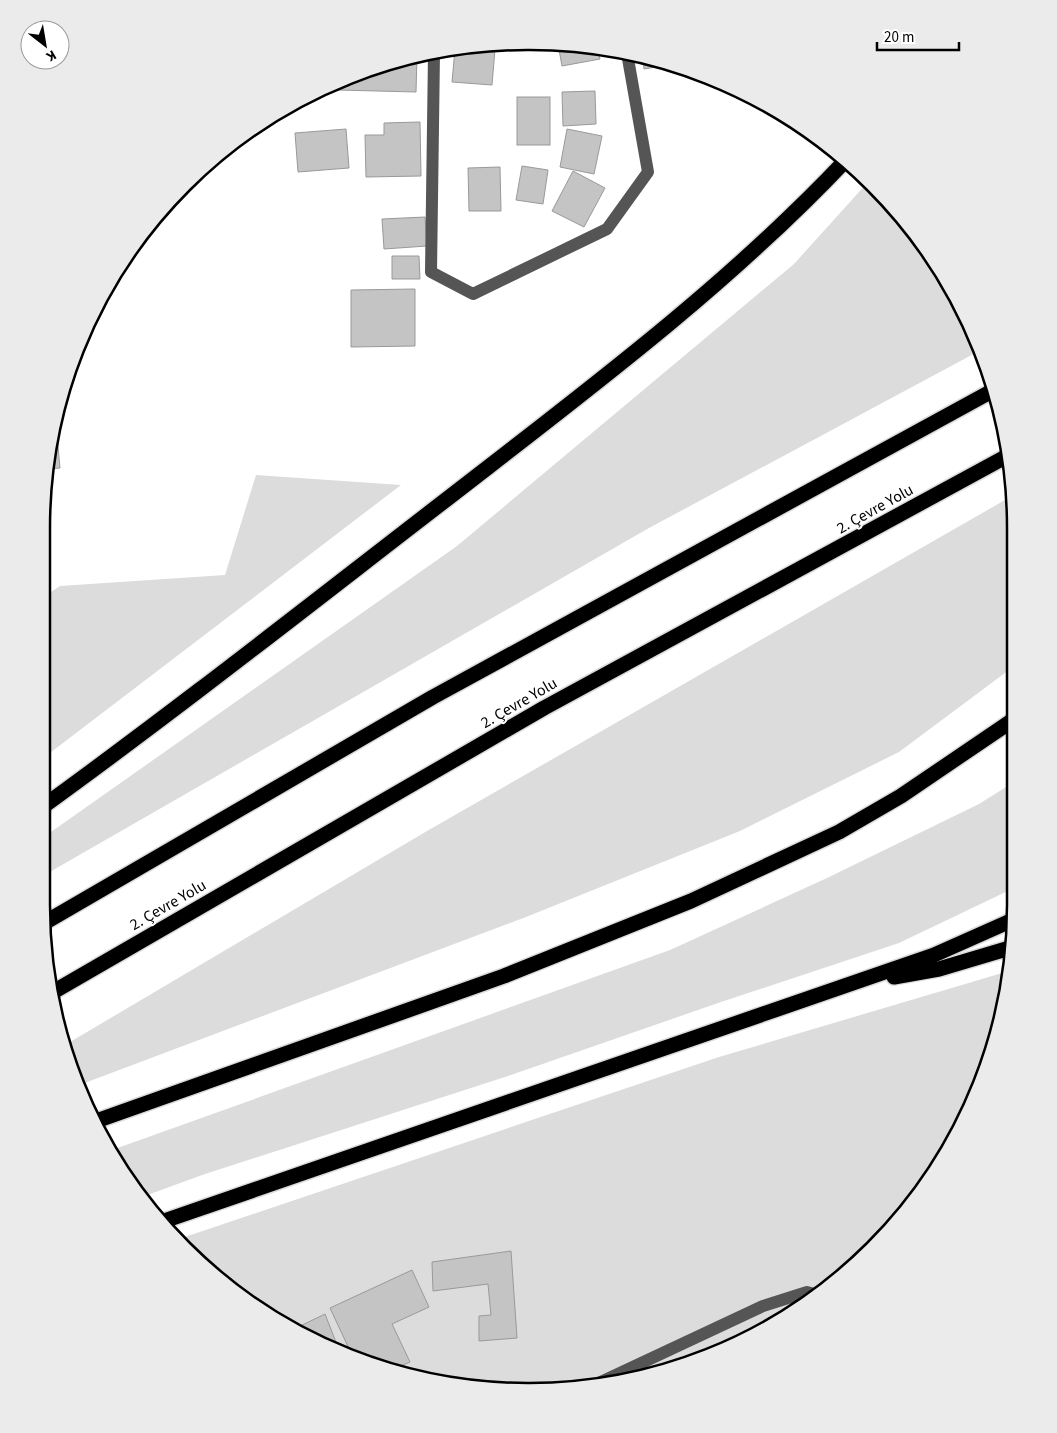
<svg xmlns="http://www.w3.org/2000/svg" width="1057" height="1433" font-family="'Source Sans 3',sans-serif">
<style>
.green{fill:#dcdcdc}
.building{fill:#c4c4c4;stroke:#999}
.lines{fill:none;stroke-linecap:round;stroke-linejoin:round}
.highway-casing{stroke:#dbdbdb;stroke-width:18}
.minor{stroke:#555;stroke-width:12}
.highway{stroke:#000;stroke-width:15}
.labels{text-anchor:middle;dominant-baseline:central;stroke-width:4;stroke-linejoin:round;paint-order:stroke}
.street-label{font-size:16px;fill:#000;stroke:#fff}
.rim{fill:none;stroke:#000;stroke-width:2.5}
</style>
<rect width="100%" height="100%" fill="#fff"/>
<g class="green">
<path d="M 868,182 L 915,232 L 979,342 L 981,350 L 649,528 L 41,877 L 41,839 L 457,546 L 794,264 Z"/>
<path d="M 256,475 L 401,485 L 42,759 L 42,598 L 60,586 L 225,575 Z"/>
<path d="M 1012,496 L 1013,667 L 899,752 L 740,831 L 526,917 L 82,1084 L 65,1045 L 427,831 Z"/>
<path d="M 1014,782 L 1014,888 L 899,943 L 721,1002 L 508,1076 L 205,1174 L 142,1197 L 123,1175 L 112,1150 L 670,950 L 827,878 L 979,804 Z"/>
<path d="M 1009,971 L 999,1031 L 951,1148 L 895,1226 L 825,1291 L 715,1355 L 592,1388 L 465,1388 L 313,1342 L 207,1271 L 179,1239 L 719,1057 Z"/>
</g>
<g class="building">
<path d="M 558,44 L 597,47 L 600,59 L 562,66 Z"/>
<path d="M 470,47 L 495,49 L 492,85 L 452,82 L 455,49 Z"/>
<path d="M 417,55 L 416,92 L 338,90 L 338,82 L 402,58 Z"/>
<path d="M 643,57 L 674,64 L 644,69 Z"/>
<path d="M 595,91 L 596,124 L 563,126 L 562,92 Z"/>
<rect x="517" y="97" width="33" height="48"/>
<path d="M 420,122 L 421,176 L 366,177 L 365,135 L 384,135 L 384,123 Z"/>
<path d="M 346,129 L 349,168 L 298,172 L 295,133 Z"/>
<path d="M 567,129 L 602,136 L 594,174 L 560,167 Z"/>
<path d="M 522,166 L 548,170 L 543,204 L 516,200 Z"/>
<path d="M 500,167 L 501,211 L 469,211 L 468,168 Z"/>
<path d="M 573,171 L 605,188 L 584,227 L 552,211 Z"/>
<path d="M 425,217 L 427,246 L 384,249 L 382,219 Z"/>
<path d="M 392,256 L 419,256 L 420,279 L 392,279 Z"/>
<path d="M 415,289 L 415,346 L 351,347 L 351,290 Z"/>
<path d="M 56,425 L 60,468 L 47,469 L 54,426 Z"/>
<path d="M 511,1251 L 517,1338 L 479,1341 L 479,1316 L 491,1315 L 488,1284 L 433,1291 L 432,1262 Z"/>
<path d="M 412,1270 L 429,1307 L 392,1324 L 410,1362 L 398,1367 L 351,1353 L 330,1308 Z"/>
<path d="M 325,1314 L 339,1350 L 313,1342 L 294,1329 Z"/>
</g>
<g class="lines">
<defs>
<g id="highway">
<path d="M 41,808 C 179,708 312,603 447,499 C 585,392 726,287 846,160"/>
<path d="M 44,923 L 433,697 L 992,391"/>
<path d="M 894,977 L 939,969 L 1013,947"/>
<path d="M 53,992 L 544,708 L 1009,455"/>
<path d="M 99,1120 L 504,976 L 691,901 L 839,832 L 901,796 L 1013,720"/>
<path d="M 164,1221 L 934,955 L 1015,919"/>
</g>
</defs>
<use href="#highway" class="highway-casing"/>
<g class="minor">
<path d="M 434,53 L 431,272 L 473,294 L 607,229 L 648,172 L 627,53"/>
<path d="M 588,1388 L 763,1306 L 807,1292 L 818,1295"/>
</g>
<use href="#highway" class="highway"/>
</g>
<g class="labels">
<g class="street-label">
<text transform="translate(875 509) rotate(-29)">2. Çevre Yolu</text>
<text transform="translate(519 703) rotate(-30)">2. Çevre Yolu</text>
<text transform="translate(168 905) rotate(-30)">2. Çevre Yolu</text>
</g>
</g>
<path d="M0 0H1057V1433H0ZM528 50H529A478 478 0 0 1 1007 528V905A478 478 0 0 1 529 1383H528A478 478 0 0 1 50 905V528A478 478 0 0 1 528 50Z" fill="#ebebeb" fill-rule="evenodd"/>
<path class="rim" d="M528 50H529A478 478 0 0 1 1007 528V905A478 478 0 0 1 529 1383H528A478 478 0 0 1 50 905V528A478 478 0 0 1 528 50Z"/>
<g transform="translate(45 45) rotate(149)"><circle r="24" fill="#ffffff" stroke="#999999"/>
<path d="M0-4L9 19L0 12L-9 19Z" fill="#000000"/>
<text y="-8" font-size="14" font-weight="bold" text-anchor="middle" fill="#000000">K</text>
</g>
<path d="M877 42v8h82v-8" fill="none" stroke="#000000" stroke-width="2.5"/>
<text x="884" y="42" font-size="15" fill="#000000" stroke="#ffffff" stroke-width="4" paint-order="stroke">20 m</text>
</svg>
